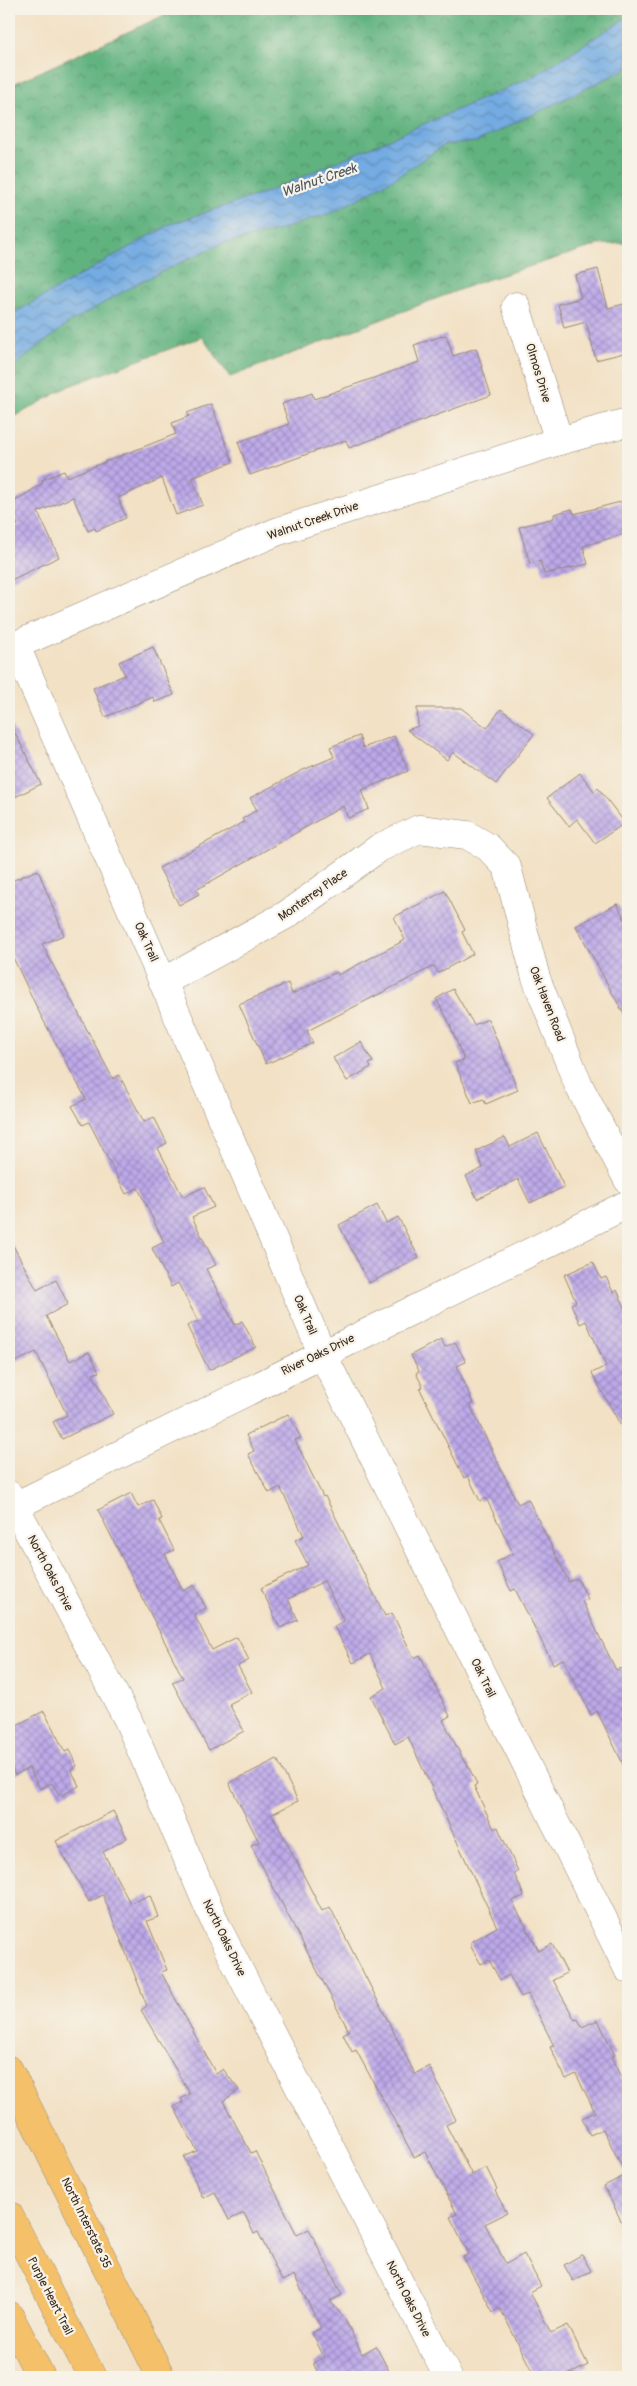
<svg xmlns="http://www.w3.org/2000/svg" width="637" height="2386" font-family="Pangolin,sans-serif">
<style>
.forest{fill:url(#forest-crowns);stroke:#4e6e4e}
.water{fill:url(#water-waves);stroke:#576a80}
.building{fill:url(#building-cross-hatch)}
.lines{fill:none;stroke-linecap:round;stroke-linejoin:round}
.minor-casing{stroke:#968672;stroke-width:29}
.major-casing{stroke:#968672;stroke-width:29}
.highway-casing{stroke:#968672;stroke-width:29}
.minor{stroke:#fff;stroke-width:28}
.major{stroke:#f4c16b;stroke-width:28}
.highway{stroke:#f4c16b;stroke-width:28}
.labels{text-anchor:middle;dominant-baseline:central;stroke-width:4.5;stroke-linejoin:round;paint-order:stroke}
.street-label{font-size:12px;fill:#3b2a1e;stroke:#f7f3e8}
.water-label{font-size:14px;font-style:italic;fill:#4f5763;stroke:#f7f3e8}
</style>
<defs>
<pattern id="forest-crowns" width="20" height="18" patternUnits="userSpaceOnUse" patternTransform="scale(1.25)"><rect width="20" height="18" fill="#61b27f"/><path d="M2 6a3 3 0 1 1 6 0M12 15a3 3 0 1 1 6 0" fill="none" stroke="#519167"/></pattern>
<pattern id="water-waves" width="16" height="10" patternUnits="userSpaceOnUse" patternTransform="scale(1.25)"><rect width="16" height="10" fill="#73abe2"/><path d="M0 5q4-4 8 0t8 0" fill="none" stroke="#608bb7"/></pattern>
<pattern id="building-cross-hatch" width="8" height="8" patternUnits="userSpaceOnUse" patternTransform="scale(1.25)"><rect width="8" height="8" fill="#bda9ea"/><path d="M0 0l8 8M0 8l8-8" fill="none" stroke="#9b8abd"/></pattern>
</defs>
<rect width="100%" height="100%" fill="#f7f3e8"/>
<filter id="ink" filterUnits="userSpaceOnUse"><feTurbulence type="fractalNoise" baseFrequency=".02" numOctaves="2"/><feDisplacementMap in="SourceGraphic" scale="10" xChannelSelector="R" yChannelSelector="G"/><feConvolveMatrix kernelMatrix="1 2 1 2 8 2 1 2 1" color-interpolation-filters="sRGB"/></filter>
<filter id="wash" filterUnits="userSpaceOnUse"><feTurbulence type="fractalNoise" baseFrequency=".0096" numOctaves="4" result="noise"/><feDisplacementMap in="SourceGraphic" scale="20" xChannelSelector="R" yChannelSelector="G"/><feGaussianBlur stdDeviation="1.12" result="paint"/><feColorMatrix in="noise" values="0 0 0 0 0 0 0 0 0 0 0 0 0 0 0 0 0 1.4 0 .05"/><feComposite in="paint" operator="in"/></filter>
<g filter="url(#wash)">
<rect width="100%" height="100%" fill="#f2e1c5"/>
<path class="forest" d="M 178,9 L 628,9 L 628,243 L 598,245 L 480,282 L 230,377 L 202,337 L 69,386 L 9,420 L 9,86 Z"/>
<path class="water" d="M 626,18 L 628,18 L 628,68 L 476,142 L 444,145 L 400,175 L 336,211 L 277,231 L 218,245 L 138,283 L 69,323 L 9,370 L 9,316 L 168,225 L 267,192 L 532,77 Z"/>
<g id="blocks">
<g class="building">
<path d="M 598,269 L 608,308 L 628,303 L 628,352 L 596,360 L 586,322 L 564,328 L 558,304 L 581,298 L 575,275 Z"/>
<path d="M 446,335 L 453,356 L 476,348 L 491,395 L 349,448 L 346,440 L 250,475 L 238,442 L 289,424 L 282,404 L 312,393 L 314,399 L 419,362 L 414,345 Z"/>
<path d="M 211,404 L 233,462 L 192,478 L 203,505 L 176,515 L 162,478 L 118,498 L 126,518 L 96,531 L 95,528 L 88,531 L 73,497 L 38,512 L 59,557 L 9,581 L 9,529 L 18,525 L 9,505 L 43,483 L 42,480 L 64,471 L 67,477 L 176,434 L 172,423 L 189,416 L 187,413 Z"/>
<path d="M 628,500 L 628,533 L 583,546 L 588,564 L 544,574 L 540,561 L 530,564 L 519,527 L 554,518 L 554,514 L 572,509 L 574,514 Z"/>
<path d="M 153,647 L 174,695 L 155,702 L 153,697 L 105,717 L 93,688 L 125,675 L 119,662 Z"/>
<path d="M 417,708 L 461,708 L 487,728 L 501,709 L 534,734 L 496,784 L 453,752 L 447,760 L 407,730 L 418,726 Z"/>
<path d="M 9,721 L 41,784 L 9,800 Z"/>
<path d="M 359,736 L 363,748 L 394,736 L 408,771 L 362,790 L 369,809 L 348,818 L 343,806 L 196,890 L 199,894 L 179,905 L 159,868 L 244,822 L 242,819 L 257,810 L 250,798 L 303,770 L 334,757 L 330,747 Z"/>
<path d="M 580,773 L 594,791 L 598,788 L 625,823 L 595,843 L 577,819 L 569,826 L 547,798 Z"/>
<path d="M 38,870 L 64,935 L 42,944 L 113,1079 L 119,1075 L 144,1122 L 154,1117 L 167,1143 L 158,1148 L 183,1197 L 204,1187 L 214,1207 L 192,1217 L 216,1265 L 206,1269 L 235,1325 L 242,1321 L 256,1347 L 209,1370 L 187,1326 L 198,1321 L 178,1283 L 171,1287 L 152,1248 L 164,1242 L 138,1188 L 126,1194 L 89,1122 L 83,1125 L 72,1106 L 86,1099 L 40,1014 L 9,949 L 9,882 Z"/>
<path d="M 445,891 L 465,930 L 462,932 L 473,954 L 438,973 L 434,966 L 307,1031 L 313,1043 L 266,1064 L 239,1004 L 288,983 L 292,994 L 337,972 L 338,975 L 405,940 L 394,917 Z"/>
<path d="M 617,904 L 628,925 L 628,1022 L 576,926 Z"/>
<path d="M 453,989 L 474,1025 L 488,1019 L 518,1090 L 486,1104 L 483,1099 L 472,1103 L 455,1063 L 464,1060 L 447,1018 L 436,999 Z"/>
<path d="M 361,1042 L 373,1062 L 369,1064 L 371,1067 L 347,1081 L 333,1058 Z"/>
<path d="M 538,1133 L 564,1187 L 530,1203 L 518,1179 L 477,1199 L 466,1176 L 483,1168 L 476,1151 L 505,1137 L 510,1147 Z"/>
<path d="M 377,1205 L 386,1223 L 398,1217 L 419,1258 L 369,1283 L 339,1225 Z"/>
<path d="M 9,1238 L 37,1290 L 56,1280 L 68,1304 L 46,1316 L 70,1361 L 89,1352 L 99,1372 L 93,1374 L 113,1414 L 62,1439 L 53,1422 L 67,1415 L 36,1352 L 15,1362 L 9,1350 Z"/>
<path d="M 593,1262 L 601,1279 L 606,1277 L 613,1292 L 617,1290 L 628,1314 L 628,1439 L 592,1373 L 606,1366 L 586,1321 L 580,1324 L 571,1304 L 576,1302 L 564,1275 Z"/>
<path d="M 441,1339 L 445,1347 L 455,1342 L 466,1362 L 457,1366 L 473,1403 L 470,1405 L 518,1504 L 528,1499 L 569,1582 L 577,1578 L 588,1599 L 582,1601 L 616,1670 L 621,1668 L 628,1682 L 628,1774 L 597,1711 L 591,1715 L 563,1659 L 553,1664 L 515,1589 L 511,1591 L 497,1562 L 513,1553 L 486,1498 L 480,1501 L 468,1476 L 464,1478 L 420,1389 L 423,1387 L 416,1373 L 419,1371 L 411,1355 Z"/>
<path d="M 288,1414 L 301,1438 L 295,1440 L 323,1497 L 325,1496 L 385,1616 L 392,1613 L 414,1658 L 420,1655 L 450,1716 L 443,1720 L 465,1763 L 466,1762 L 477,1784 L 474,1786 L 494,1829 L 498,1827 L 499,1830 L 518,1871 L 514,1873 L 524,1896 L 512,1901 L 539,1951 L 552,1944 L 567,1973 L 553,1980 L 575,2020 L 578,2019 L 582,2027 L 598,2020 L 615,2055 L 611,2057 L 628,2092 L 628,2235 L 604,2186 L 626,2175 L 603,2129 L 590,2135 L 582,2118 L 595,2112 L 576,2074 L 566,2079 L 550,2047 L 554,2046 L 528,1994 L 521,1997 L 509,1975 L 500,1980 L 489,1960 L 481,1964 L 471,1947 L 471,1942 L 497,1927 L 408,1737 L 395,1744 L 371,1696 L 386,1688 L 370,1654 L 353,1663 L 334,1626 L 344,1621 L 324,1581 L 288,1599 L 298,1620 L 280,1628 L 261,1588 L 308,1565 L 295,1540 L 304,1536 L 280,1487 L 269,1493 L 248,1454 L 254,1451 L 246,1435 Z"/>
<path d="M 131,1493 L 138,1507 L 153,1500 L 162,1519 L 159,1520 L 174,1550 L 165,1554 L 183,1591 L 194,1585 L 206,1608 L 194,1614 L 212,1650 L 237,1637 L 249,1660 L 238,1666 L 252,1692 L 229,1704 L 244,1731 L 209,1750 L 172,1682 L 183,1678 L 98,1510 Z"/>
<path d="M 44,1711 L 65,1752 L 69,1750 L 77,1766 L 71,1769 L 79,1786 L 60,1796 L 52,1783 L 40,1789 L 29,1768 L 15,1775 L 9,1763 L 9,1729 Z"/>
<path d="M 277,1759 L 298,1801 L 272,1814 L 322,1911 L 330,1907 L 415,2074 L 429,2066 L 456,2120 L 446,2125 L 472,2175 L 486,2167 L 497,2189 L 495,2191 L 507,2213 L 485,2224 L 506,2264 L 524,2254 L 541,2286 L 530,2292 L 551,2333 L 568,2325 L 588,2365 L 564,2377 L 535,2377 L 500,2308 L 493,2312 L 463,2257 L 469,2254 L 450,2217 L 457,2214 L 425,2152 L 414,2157 L 356,2050 L 352,2052 L 343,2034 L 349,2031 L 251,1845 L 259,1842 L 229,1783 Z"/>
<path d="M 113,1811 L 127,1838 L 103,1852 L 130,1903 L 150,1895 L 158,1917 L 147,1921 L 167,1970 L 161,1972 L 216,2074 L 223,2069 L 239,2090 L 223,2101 L 251,2153 L 255,2151 L 297,2235 L 309,2229 L 342,2295 L 330,2301 L 344,2318 L 362,2354 L 376,2346 L 392,2377 L 320,2377 L 313,2363 L 324,2357 L 312,2333 L 321,2328 L 294,2275 L 282,2281 L 258,2232 L 254,2234 L 244,2213 L 229,2220 L 215,2192 L 203,2198 L 184,2157 L 197,2151 L 174,2107 L 183,2102 L 181,2099 L 190,2094 L 141,2010 L 147,2006 L 103,1895 L 89,1902 L 56,1841 Z"/>
<path d="M 581,2255 L 582,2255 L 591,2271 L 573,2281 L 564,2265 Z"/>
</g>
</g>
</g>
<g filter="url(#ink)">
<use href="#blocks" fill-opacity="0" stroke="#968672" stroke-width="1"/>
<g class="lines">
<defs>
<g id="minor">
<path d="M 516,306 L 559,441"/>
<path d="M 15,644 L 163,982 L 322,1353 L 628,1969"/>
<path d="M 9,648 L 276,532 L 559,441 L 628,422"/>
<path d="M 163,982 L 286,915 L 379,848 L 419,829 L 467,835 L 488,847 L 507,867 L 536,978 L 578,1084 L 628,1180"/>
<path d="M 9,1495 L 128,1720 L 217,1927 L 448,2377"/>
<path d="M 9,1509 L 628,1204"/>
</g>
<path id="major" d="M 9,2070 L 161,2377"/>
<g id="highway">
<path d="M 9,2215 L 92,2377"/>
<path d="M 9,2315 L 41,2377"/>
</g>
</defs>
<use href="#minor" class="minor-casing"/>
<use href="#major" class="major-casing"/>
<use href="#highway" class="highway-casing"/>
<use href="#minor" class="minor"/>
<use href="#major" class="major"/>
<use href="#highway" class="highway"/>
</g>
</g>
<g class="labels">
<g class="street-label">
<text transform="translate(538 373) rotate(73)">Olmos Drive</text>
<text transform="translate(313 521) rotate(-19)">Walnut Creek Drive</text>
<text transform="translate(313 895) rotate(-35)">Monterrey Place</text>
<text transform="translate(146 942) rotate(66)">Oak Trail</text>
<text transform="translate(547 1004) rotate(69)">Oak Haven Road</text>
<text transform="translate(305 1315) rotate(67)">Oak Trail</text>
<text transform="translate(318 1355) rotate(-26)">River Oaks Drive</text>
<text transform="translate(50 1573) rotate(62)">North Oaks Drive</text>
<text transform="translate(483 1678) rotate(64)">Oak Trail</text>
<text transform="translate(224 1938) rotate(64)">North Oaks Drive</text>
<text transform="translate(86 2223) rotate(64)">North Interstate 35</text>
<text transform="translate(50 2296) rotate(63)">Purple Heart Trail</text>
<text transform="translate(408 2299) rotate(63)">North Oaks Drive</text>
</g>
<g class="water-label">
<text transform="translate(319 180) rotate(-19)">Walnut Creek</text>
</g>
</g>
<rect width="637" height="2386" fill="none" stroke="#f7f3e8" stroke-width="30"/>
</svg>
